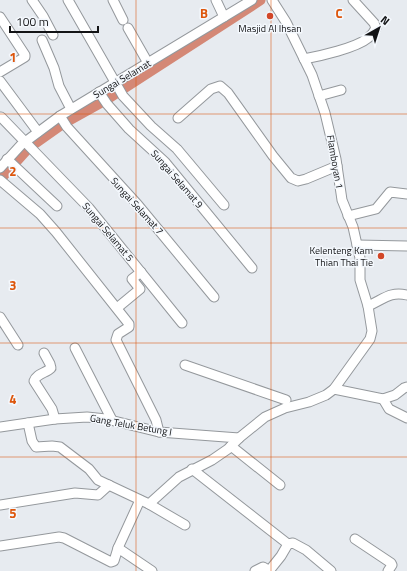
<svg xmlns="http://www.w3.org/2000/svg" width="407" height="571" font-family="'Titillium Web',sans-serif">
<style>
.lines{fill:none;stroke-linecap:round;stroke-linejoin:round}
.river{stroke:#d48876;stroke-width:11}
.minor-casing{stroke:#94989c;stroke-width:11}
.minor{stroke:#fff;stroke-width:9}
.grid{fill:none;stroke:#dd560c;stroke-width:1;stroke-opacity:0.55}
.poi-dot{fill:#d24728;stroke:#f4f8fd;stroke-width:1.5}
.labels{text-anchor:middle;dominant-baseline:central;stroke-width:3;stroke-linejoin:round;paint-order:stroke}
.poi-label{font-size:10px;fill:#131416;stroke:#f4f8fd}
.street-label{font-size:10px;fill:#131416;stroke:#f4f8fd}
.grid-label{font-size:13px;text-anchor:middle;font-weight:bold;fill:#dd560c;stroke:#f4f8fd;stroke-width:3;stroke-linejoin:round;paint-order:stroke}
</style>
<rect width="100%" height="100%" fill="#e7ebf0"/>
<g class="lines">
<path class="river" d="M 0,179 L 28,148 L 62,124 L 107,99 L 260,0"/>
<defs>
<g id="minor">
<path d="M 32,0 L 43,16 L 53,35"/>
<path d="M 68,0 L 123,96 L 151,126 L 177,149 L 224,205"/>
<path d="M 113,0 L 123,20"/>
<path d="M 216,0 L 224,17"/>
<path d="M 0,17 L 25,55 L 25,57 L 0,72"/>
<path d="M 128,28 L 148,63"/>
<path d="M 42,40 L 54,68 L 59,86 L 71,109"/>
<path d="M 304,59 C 320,56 356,48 368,38 C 372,35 374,32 376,28 L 374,23 L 353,0"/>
<path d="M 0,81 L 38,132"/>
<path d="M 99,92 L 107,104 L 129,129 L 165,162 L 252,268"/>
<path d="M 319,96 L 341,90"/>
<path d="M 60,116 L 67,127 L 138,205 L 214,297"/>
<path d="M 1,117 L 89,208 L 182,323"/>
<path d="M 178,118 L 211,89 L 220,86 L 228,93 L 273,156 L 291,178 L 298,181 L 306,179 L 337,166"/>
<path d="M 7,159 L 57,206"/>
<path d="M 0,168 L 21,145 L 60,116 L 252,0"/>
<path d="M 0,180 L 40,214 L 56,232 L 129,324 L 129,327 L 118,334 L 116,340 L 156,420 L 159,432"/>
<path d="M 348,216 L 376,209 L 390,192 L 407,194"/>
<path d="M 357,245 L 407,246"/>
<path d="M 368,306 C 383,300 389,291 407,295"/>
<path d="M 117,308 L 140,289 L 132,279 L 141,272"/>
<path d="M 0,317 L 18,345"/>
<path d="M 75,348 L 112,420"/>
<path d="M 44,353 L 50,364 L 51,368 C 46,373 36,374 34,381 L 52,409 L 55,419"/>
<path d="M 185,365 L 286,400"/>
<path d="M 334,389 L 383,399 L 395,395 L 404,388 L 407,387"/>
<path d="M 383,399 L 389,409 L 407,418"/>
<path d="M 28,423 L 32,441 L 36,447 L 52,446 L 60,447 L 89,469 L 98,480 L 149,504 L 179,477 L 212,460 L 228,449 L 239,438 L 265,417 L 285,408 L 309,402 L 326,395 L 334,389 L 370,339 L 372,331 L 368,306 L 360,280 L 360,258 L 353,227 L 342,200 L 336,159 L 325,113 L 312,75 L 286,22 L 272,0"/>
<path d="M 0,427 L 55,419 L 87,417 L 106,419 L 159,432 L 239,438"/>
<path d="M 231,446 L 280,485"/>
<path d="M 192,469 L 288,544 L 293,543 L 306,550 L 331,571"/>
<path d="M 149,504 L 185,525"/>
<path d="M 0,505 L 75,493 L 98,495 L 109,485"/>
<path d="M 355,539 L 391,563 L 392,565 L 388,571"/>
<path d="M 0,546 L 59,537 L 64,538 L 111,562 L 114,561 L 118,548 L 152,571"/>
<path d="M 118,548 L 140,500"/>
<path d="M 255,571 L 263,567 L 270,571"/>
<path d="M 269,571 L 281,556 L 288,544"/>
</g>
</defs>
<use href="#minor" class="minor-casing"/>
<use href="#minor" class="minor"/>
</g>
<path class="grid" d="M 136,0 L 136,571M 271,0 L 271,571M 0,114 L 407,114M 0,228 L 407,228M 0,343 L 407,343M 0,457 L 407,457"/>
<g class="poi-dot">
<circle cx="270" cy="16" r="4"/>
<circle cx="381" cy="256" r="4"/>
</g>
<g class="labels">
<g class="poi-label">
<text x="270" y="28">Masjid Al Ihsan</text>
<text x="373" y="250" text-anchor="end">Kelenteng Kam<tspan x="373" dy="12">Thian Thai Tie</tspan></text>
</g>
<g class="street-label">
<text transform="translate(122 79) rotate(-31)">Sungai Selamat</text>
<text transform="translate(335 162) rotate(80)">Flamboyan 1</text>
<text transform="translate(177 179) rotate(49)">Sungai Selamat 9</text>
<text transform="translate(137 206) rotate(48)">Sungai Selamat 7</text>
<text transform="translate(108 232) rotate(50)">Sungai Selamat 5</text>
<text transform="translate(131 425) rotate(10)">Gang Teluk Betung I</text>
</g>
</g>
<g class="grid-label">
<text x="204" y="18">B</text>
<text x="339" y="18">C</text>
<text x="13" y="62">1</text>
<text x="13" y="176">2</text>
<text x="13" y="290">3</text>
<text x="13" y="404">4</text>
<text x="13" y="518">5</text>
</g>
<g transform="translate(379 28) rotate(39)" stroke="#f4f8fd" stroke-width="3" paint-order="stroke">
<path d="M0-3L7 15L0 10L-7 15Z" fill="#131416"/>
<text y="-6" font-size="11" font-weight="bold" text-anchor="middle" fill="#131416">N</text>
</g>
<path d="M10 26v6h88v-6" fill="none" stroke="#131416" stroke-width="2"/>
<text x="16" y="26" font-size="12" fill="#131416" stroke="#f4f8fd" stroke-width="3" paint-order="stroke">100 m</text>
</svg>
